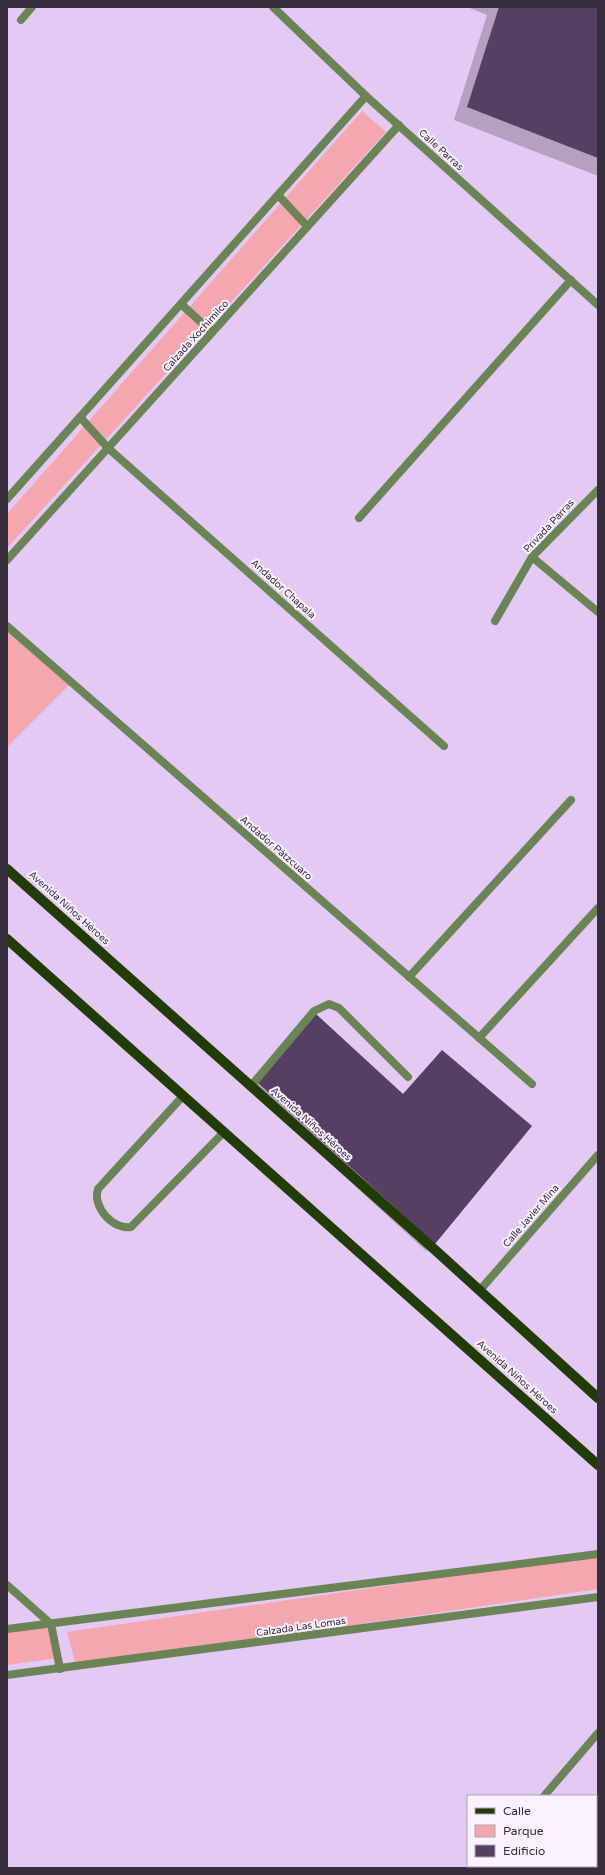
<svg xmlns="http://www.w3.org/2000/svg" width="605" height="1875" font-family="'Varela Round',sans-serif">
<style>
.green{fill:#f5a7af}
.shadow{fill:#0003}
.building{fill:#553f62}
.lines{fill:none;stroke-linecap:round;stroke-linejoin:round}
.service{stroke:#6a8456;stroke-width:8}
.minor{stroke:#6a8456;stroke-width:8}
.primary{stroke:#223c07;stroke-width:10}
.labels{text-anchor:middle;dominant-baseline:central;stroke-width:4;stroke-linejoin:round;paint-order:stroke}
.street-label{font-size:10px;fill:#372d3d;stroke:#faf2ff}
</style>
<rect width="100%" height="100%" fill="#e3c9f3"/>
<g class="green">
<path d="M 362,111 L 386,132 L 7,548 L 7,514 Z"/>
<path d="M 7,628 L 71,683 L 7,747 Z"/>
<path d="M 598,1555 L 598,1589 L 76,1666 L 67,1632 Z"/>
<path d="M 51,1624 L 58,1658 L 7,1665 L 7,1630 Z"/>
</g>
<g class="shadow">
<path d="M 467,7 L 598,7 L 598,176 L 454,120 L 487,15 Z"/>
<path d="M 309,1023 L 403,1094 L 434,1243 L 426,1251 L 250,1090 Z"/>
</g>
<g class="building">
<path d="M 499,7 L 598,7 L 598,158 L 467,107 Z"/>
<path d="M 316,1014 L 403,1094 L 442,1050 L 532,1126 L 435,1244 L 257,1082 Z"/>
</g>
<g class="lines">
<g class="service">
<path d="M 251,1086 L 314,1011 L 329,1004 L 339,1008 L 408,1077"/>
<path d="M 183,1096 L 98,1189 C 92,1207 113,1230 131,1227 L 224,1132"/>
</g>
<g class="minor">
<path d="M 273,7 L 366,96 L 598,305"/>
<path d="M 21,20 L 32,7"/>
<path d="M 278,195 L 307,226"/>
<path d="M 181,304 L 212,332"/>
<path d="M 80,417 L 108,448 L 444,746"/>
<path d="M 7,499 L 366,96"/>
<path d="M 359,518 L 571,280"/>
<path d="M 532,557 L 598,612"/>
<path d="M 7,560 L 399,125"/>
<path d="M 495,621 L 532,557 L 598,490"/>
<path d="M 7,626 L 532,1084"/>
<path d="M 409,977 L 571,800"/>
<path d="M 479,1038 L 598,908"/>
<path d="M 480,1290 L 598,1155"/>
<path d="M 7,1585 L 51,1624 L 60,1669"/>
<path d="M 7,1629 L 598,1554"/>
<path d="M 7,1675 L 598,1597"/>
<path d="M 544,1796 L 598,1733"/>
<path d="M 483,1868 L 485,1866"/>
</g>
<g class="primary">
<path d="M 7,869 L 434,1249 L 598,1398"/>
<path d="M 7,939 L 598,1465"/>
</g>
</g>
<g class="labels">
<g class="street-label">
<text transform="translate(441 150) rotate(42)">Calle Parras</text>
<text transform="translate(196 336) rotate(-48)">Calzada Xochimilco</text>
<text transform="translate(549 526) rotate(-47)">Privada Parras</text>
<text transform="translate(283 589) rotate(42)">Andador Chapala</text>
<text transform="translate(276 848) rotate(41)">Andador Pátzcuaro</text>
<text transform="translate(69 908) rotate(42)">Avenida Niños Héroes</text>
<text transform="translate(311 1124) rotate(42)">Avenida Niños Héroes</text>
<text transform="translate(531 1216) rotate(-49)">Calle Javier Mina</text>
<text transform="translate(517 1377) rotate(42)">Avenida Niños Héroes</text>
<text transform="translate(301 1627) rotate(-8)">Calzada Las Lomas</text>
</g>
</g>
<rect width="605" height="1875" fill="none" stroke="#372d3d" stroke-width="16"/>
<rect x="467" y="1795" width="130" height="72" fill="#faf2ff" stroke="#aca3b1"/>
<rect x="475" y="1808" width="20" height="6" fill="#223c07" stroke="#aca3b1"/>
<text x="503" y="1815" font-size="12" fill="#372d3d">Calle</text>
<rect x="475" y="1825" width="20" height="12" fill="#f5a7af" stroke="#aca3b1"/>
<text x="503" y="1835" font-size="12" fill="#372d3d">Parque</text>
<rect x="475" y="1845" width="20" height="12" fill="#553f62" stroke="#aca3b1"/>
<text x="503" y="1855" font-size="12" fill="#372d3d">Edificio</text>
</svg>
